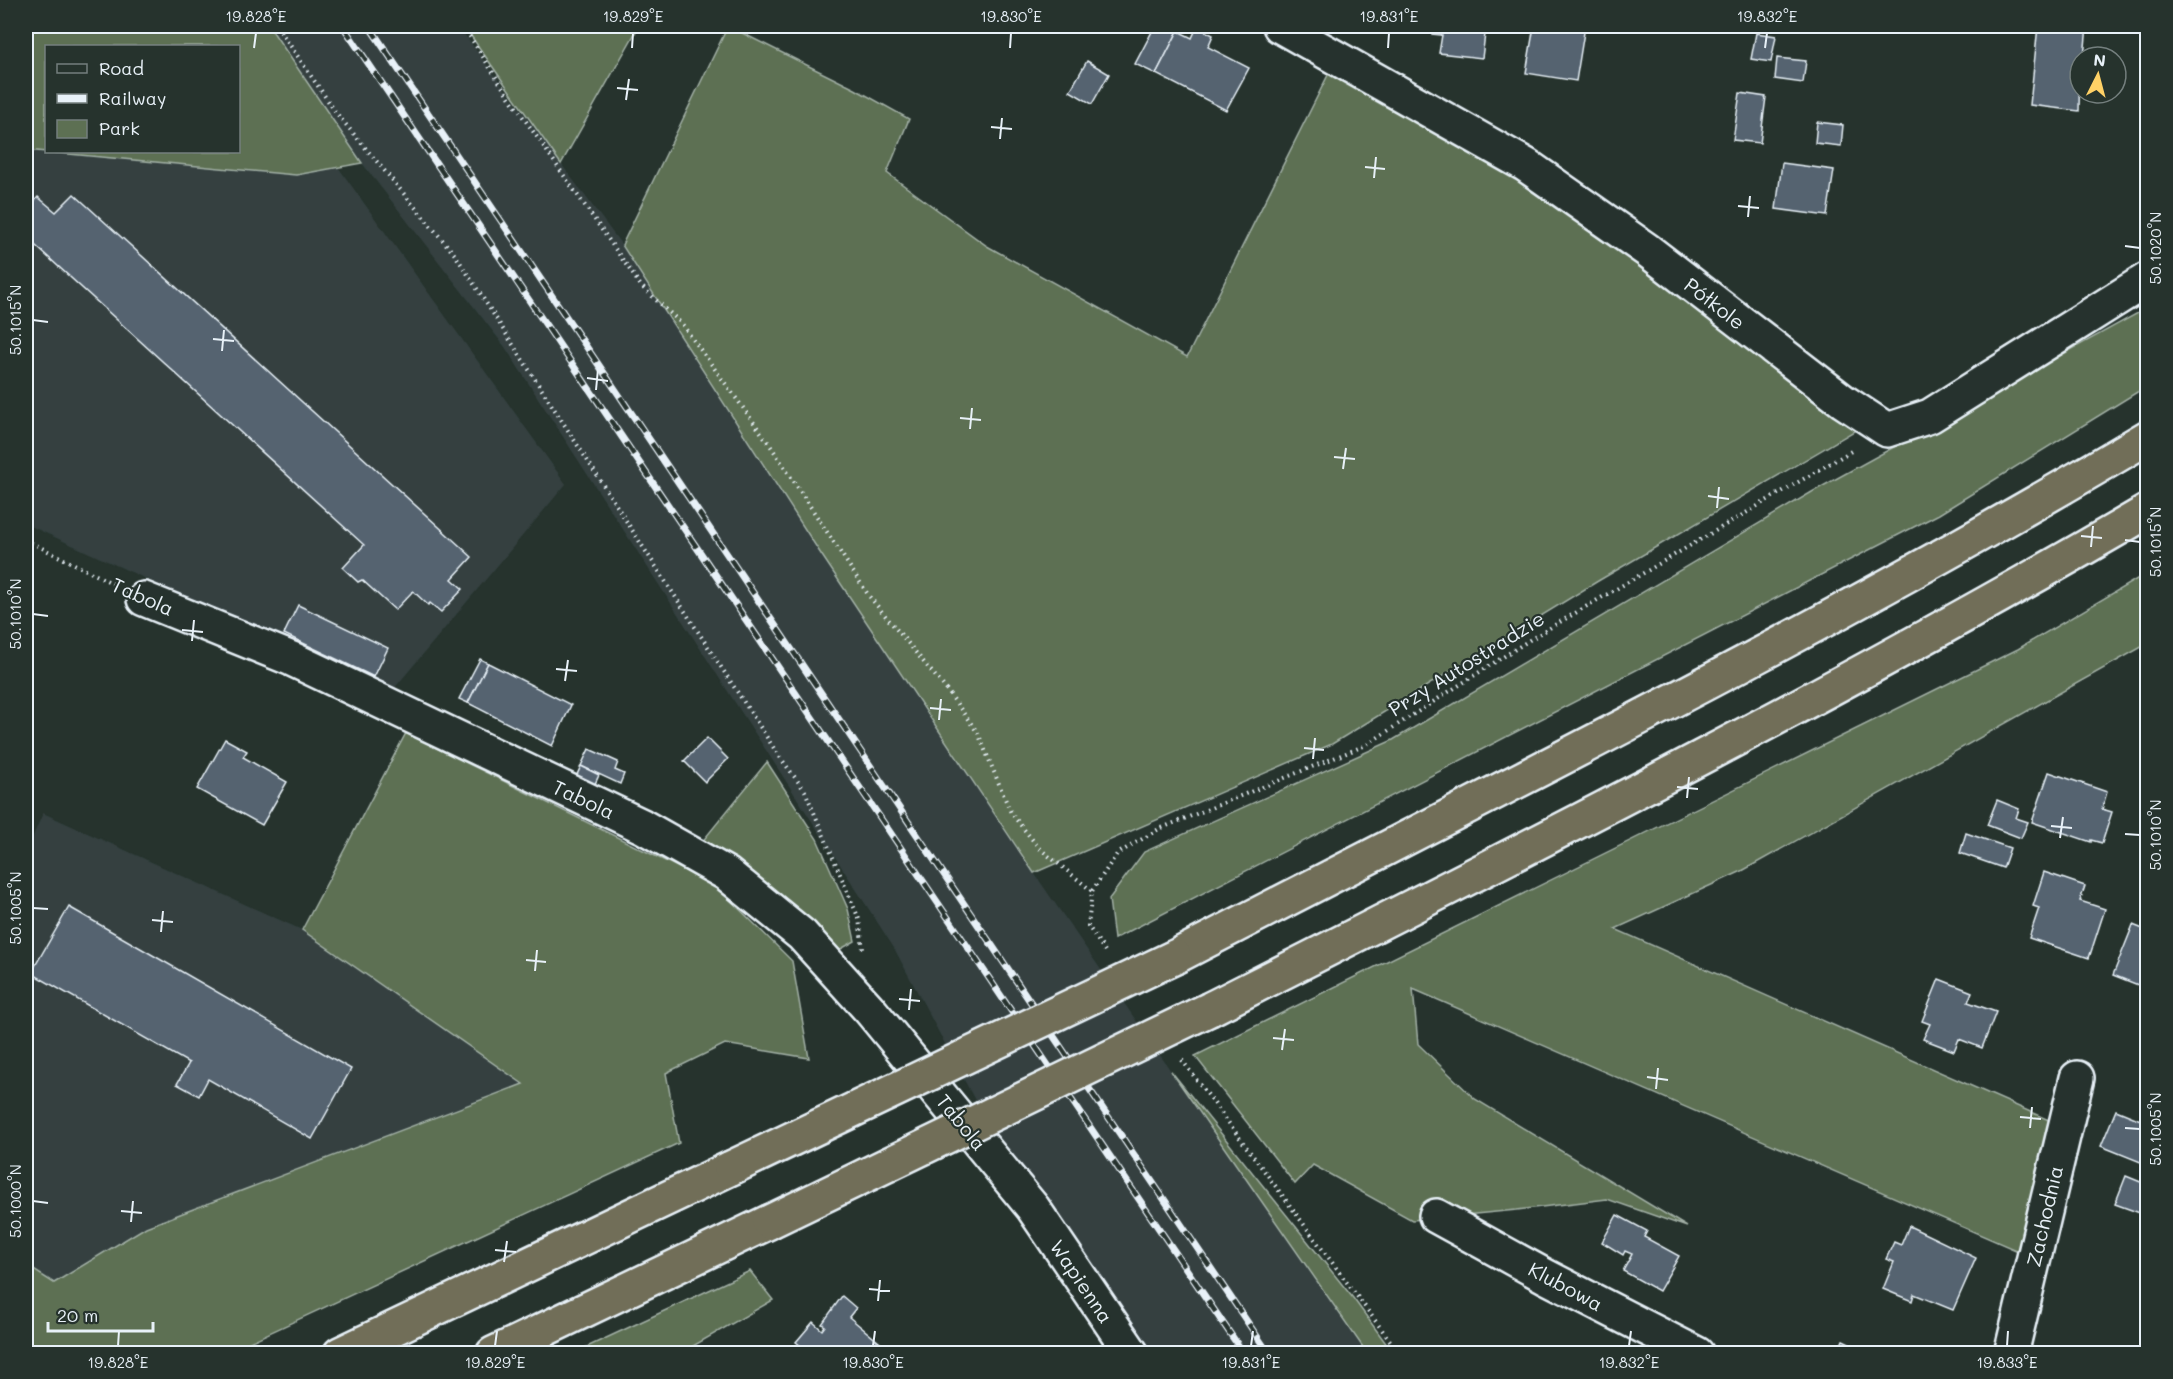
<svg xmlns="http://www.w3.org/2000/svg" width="2173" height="1379" font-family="Mali,sans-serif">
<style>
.built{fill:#344141}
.green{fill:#5d7053;stroke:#a2b0a6;stroke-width:1.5;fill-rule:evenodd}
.building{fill:#546370;stroke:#e8f1f8;stroke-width:1.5}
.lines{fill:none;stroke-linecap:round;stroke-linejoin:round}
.minor-casing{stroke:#e8f1f8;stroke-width:38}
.motorway-casing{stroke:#e8f1f8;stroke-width:38}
.path{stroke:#e8f1f8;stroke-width:4;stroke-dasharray:1.5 4.5;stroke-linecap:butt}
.minor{stroke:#26332d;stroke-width:33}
.motorway{stroke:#716e59;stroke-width:33}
.rail-casing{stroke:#e8f1f8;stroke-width:7}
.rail{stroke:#26332d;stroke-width:4.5;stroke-dasharray:14;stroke-linecap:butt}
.motorway-bridge-casing{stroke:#e8f1f8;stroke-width:38;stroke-linecap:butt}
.motorway-bridge{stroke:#716e59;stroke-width:33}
.ticks{fill:none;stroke:#e8f1f8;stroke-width:2}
.labels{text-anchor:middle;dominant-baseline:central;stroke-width:4.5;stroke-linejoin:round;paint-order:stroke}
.street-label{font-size:20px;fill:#e8f1f8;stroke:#26332d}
.neatline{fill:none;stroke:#e8f1f8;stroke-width:2}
.ticks-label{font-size:15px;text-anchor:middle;fill:#e8f1f8}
</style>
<rect width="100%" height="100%" fill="#26332d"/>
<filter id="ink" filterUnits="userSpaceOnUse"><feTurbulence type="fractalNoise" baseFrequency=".0167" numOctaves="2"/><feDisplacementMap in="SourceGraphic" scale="12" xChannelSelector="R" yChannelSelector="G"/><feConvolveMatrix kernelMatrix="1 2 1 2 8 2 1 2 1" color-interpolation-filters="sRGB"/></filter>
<g filter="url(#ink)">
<g class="built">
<path d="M 269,26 L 458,26 L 642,272 L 819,551 L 1034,873 L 1171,1071 L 1353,1298 L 1393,1353 L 1143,1353 L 994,1136 L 894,948 L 505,347 L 362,163 Z"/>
<path d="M 26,150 L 296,175 L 338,167 L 566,484 L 392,691 L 26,524 Z"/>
<path d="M 43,813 L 302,930 L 524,1084 L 146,1227 L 54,1284 L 26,1265 L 26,1189 L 28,1188 L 26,1184 L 26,852 Z"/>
</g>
<g class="green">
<path d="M 26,26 L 269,26 L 362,163 L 296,175 L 26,150 ZM 46,46 L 238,46 L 238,152 L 46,152 Z"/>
<path d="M 464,26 L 639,26 L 561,164 Z"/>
<path d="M 728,26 L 855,89 L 909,119 L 887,173 L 987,246 L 1187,357 L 1330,71 L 1500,163 L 1647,262 L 1856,430 L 1598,581 L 1332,744 L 1034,873 L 819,551 L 622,245 Z"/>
<path d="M 2147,308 L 2147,386 L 1939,514 L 1114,939 L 1109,899 L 1144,852 L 1393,740 L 1812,492 Z"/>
<path d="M 2147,573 L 2147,644 L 1742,871 L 1615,929 L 2051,1121 L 2018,1251 L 1413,989 L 1418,1044 L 1475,1099 L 1687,1227 L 1607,1199 L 1517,1210 L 1412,1220 L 1313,1165 L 1295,1184 L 1195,1056 L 2018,649 Z"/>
<path d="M 406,733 L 716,886 L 792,961 L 809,1058 L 725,1044 L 666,1073 L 679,1143 L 226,1353 L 26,1353 L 26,1265 L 54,1283 L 146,1227 L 523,1084 L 302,930 Z"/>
<path d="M 767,762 L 817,839 L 848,909 L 855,941 L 839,950 L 777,897 L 701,843 Z"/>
<path d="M 1171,1071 L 1353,1298 L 1393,1353 L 1367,1353 Z"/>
<path d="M 750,1271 L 773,1300 L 681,1353 L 574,1353 Z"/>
</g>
<g class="building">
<path d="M 1155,26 L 1167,26 L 1178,31 L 1156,74 L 1135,64 Z"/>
<path d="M 1433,26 L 1486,26 L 1482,58 L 1439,53 L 1442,35 L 1432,34 Z"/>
<path d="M 1534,26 L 1585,26 L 1576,81 L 1526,73 Z"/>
<path d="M 2038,26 L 2087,26 L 2084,57 L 2080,57 L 2079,111 L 2030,105 Z"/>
<path d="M 1197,27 L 1213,35 L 1208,47 L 1249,68 L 1226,110 L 1156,74 L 1178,31 L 1192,38 Z"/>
<path d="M 1756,33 L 1776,36 L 1771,62 L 1751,59 Z"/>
<path d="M 1777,58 L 1806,61 L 1803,83 L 1775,79 Z"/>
<path d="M 1087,61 L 1109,74 L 1092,104 L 1070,91 Z"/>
<path d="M 1740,93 L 1766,97 L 1760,143 L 1733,140 Z"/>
<path d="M 1817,122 L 1843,125 L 1841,146 L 1815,143 Z"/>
<path d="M 1782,163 L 1834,170 L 1827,216 L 1776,209 Z"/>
<path d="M 74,194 L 472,557 L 452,579 L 463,589 L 441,612 L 430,603 L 428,605 L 413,591 L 395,610 L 362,580 L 358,582 L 343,568 L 364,545 L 26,237 L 26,211 L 38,197 L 56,212 Z"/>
<path d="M 298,605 L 388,648 L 374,677 L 284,634 Z"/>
<path d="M 480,659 L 488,663 L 468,703 L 459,699 Z"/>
<path d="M 488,663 L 571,705 L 552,746 L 468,703 Z"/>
<path d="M 707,738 L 728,759 L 705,782 L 684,761 Z"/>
<path d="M 225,739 L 247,751 L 243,757 L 287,782 L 262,825 L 197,789 Z"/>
<path d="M 589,749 L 618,762 L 615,770 L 624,774 L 620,784 L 581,766 Z"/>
<path d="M 581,766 L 599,775 L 594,786 L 576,777 Z"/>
<path d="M 2049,772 L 2107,792 L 2102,809 L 2112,812 L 2102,843 L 2091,840 L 2091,842 L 2032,822 Z"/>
<path d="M 1997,800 L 2019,809 L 2016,818 L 2028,822 L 2021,838 L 1987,825 Z"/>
<path d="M 1966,833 L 2010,848 L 2003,868 L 1960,853 Z"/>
<path d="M 2044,872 L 2085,886 L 2080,901 L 2105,909 L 2089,958 L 2029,938 L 2039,908 L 2033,906 Z"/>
<path d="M 69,907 L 351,1069 L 312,1139 L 208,1079 L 199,1096 L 177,1084 L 189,1063 L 31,973 Z"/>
<path d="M 2133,925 L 2148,931 L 2148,989 L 2113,975 Z"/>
<path d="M 1939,979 L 1972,992 L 1968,1002 L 1996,1012 L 1982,1048 L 1959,1039 L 1954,1051 L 1923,1039 L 1930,1024 L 1922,1021 Z"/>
<path d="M 2116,1110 L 2148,1123 L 2148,1165 L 2101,1146 Z"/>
<path d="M 2126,1176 L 2148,1185 L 2148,1216 L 2115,1204 Z"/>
<path d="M 1617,1215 L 1647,1231 L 1644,1237 L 1679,1256 L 1659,1291 L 1623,1271 L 1632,1254 L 1625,1251 L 1623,1255 L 1602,1242 Z"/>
<path d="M 1909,1226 L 1976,1258 L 1953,1310 L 1914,1294 L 1912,1301 L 1883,1289 L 1894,1262 L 1886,1259 L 1894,1242 L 1901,1245 Z"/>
<path d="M 842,1296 L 856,1308 L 849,1317 L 886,1348 L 882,1354 L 811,1354 L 796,1342 L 813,1322 L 822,1330 L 825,1326 L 822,1324 Z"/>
<path d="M 1843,1340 L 1872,1354 L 1837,1354 Z"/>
</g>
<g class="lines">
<defs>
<g id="minor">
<path d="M 1280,26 L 1526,165 L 1647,250 L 1843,401 L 1887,430 L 1930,416 L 2148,279"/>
<path d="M 144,599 L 292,659 L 642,826 L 727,874 L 802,935 L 870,1010 L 1033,1208 L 1132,1354"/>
<path d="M 1436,1216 L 1547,1277 L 1697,1354"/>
<path d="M 2011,1354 L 2077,1078"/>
</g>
<g id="motorway">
<path d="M 1175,957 C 1501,788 1832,626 2148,437"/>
<path d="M 1210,1009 C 1526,849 1842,690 2148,511"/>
<path d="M 340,1354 L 731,1168"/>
<path d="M 493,1354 L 769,1222"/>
</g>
</defs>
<use href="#minor" class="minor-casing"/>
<use href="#motorway" class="motorway-casing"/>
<g class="path">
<path d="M 277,26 L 337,114 L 456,256 L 634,533 L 777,753 L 805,791 L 859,919 L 863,949"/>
<path d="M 463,26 L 507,94 L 641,286 L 682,324 L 768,442 L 869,596 L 946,689 L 978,733 L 1011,813 L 1039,848 L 1092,891"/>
<path d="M 26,540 L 114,584"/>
<path d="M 1105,951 L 1088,926 L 1092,891 L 1117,854 L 1159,829 L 1366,745 L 1531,639 L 1853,450"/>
<path d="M 1182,1060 L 1400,1354"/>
</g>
<use href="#minor" class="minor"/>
<use href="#motorway" class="motorway"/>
<defs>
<g id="rail">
<path d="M 343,26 L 1244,1354"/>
<path d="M 369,26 L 1269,1354"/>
</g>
</defs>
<use href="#rail" class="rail-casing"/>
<use href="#rail" class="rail"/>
<defs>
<g id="motorway-bridge">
<path d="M 731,1168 L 1175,957"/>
<path d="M 769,1222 L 1210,1009"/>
</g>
</defs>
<use href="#motorway-bridge" class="motorway-bridge-casing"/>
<use href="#motorway-bridge" class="motorway-bridge"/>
</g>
</g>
<path class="ticks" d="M 254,48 L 256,33M 632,48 L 633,33M 1010,48 L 1011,33M 1388,48 L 1389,33M 1765,48 L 1767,33M 617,88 L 638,90M 626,100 L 629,79M 991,127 L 1012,129M 1000,139 L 1002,118M 1365,167 L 1385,169M 1374,178 L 1376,157M 1738,206 L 1759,208M 1748,217 L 1750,196M 2125,246 L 2140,248M 33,320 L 48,322M 213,339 L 234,341M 222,351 L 224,330M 587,378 L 608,381M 596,390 L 598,369M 960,418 L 981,420M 970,429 L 972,408M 1334,457 L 1355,459M 1343,469 L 1346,448M 1708,496 L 1729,499M 1717,508 L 1719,487M 2081,536 L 2102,538M 2125,540 L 2140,542M 2091,547 L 2093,526M 33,614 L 48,616M 182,630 L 203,632M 192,641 L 194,620M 556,669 L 577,671M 565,681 L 568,660M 930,708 L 951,710M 939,720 L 941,699M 1304,748 L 1324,750M 1313,759 L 1315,738M 1677,787 L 1698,789M 1687,798 L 1689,777M 2051,826 L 2072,828M 2125,834 L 2140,835M 2060,838 L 2063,817M 33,908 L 48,909M 152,920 L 173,922M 161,932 L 163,911M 526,960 L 546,962M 535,971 L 537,950M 899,999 L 920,1001M 909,1010 L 911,989M 1273,1038 L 1294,1040M 1282,1050 L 1285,1029M 1647,1077 L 1668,1080M 1656,1089 L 1658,1068M 2020,1117 L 2041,1119M 2030,1128 L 2032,1107M 2125,1128 L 2140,1129M 33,1201 L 48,1203M 121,1211 L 142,1213M 131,1222 L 133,1201M 495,1250 L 516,1252M 504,1262 L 507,1241M 869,1289 L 890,1291M 878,1301 L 880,1280M 118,1346 L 119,1331M 495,1346 L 497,1331M 873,1346 L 875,1331M 1251,1346 L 1253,1331M 1629,1346 L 1631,1331M 2007,1346 L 2008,1331"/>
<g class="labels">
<g class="street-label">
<text transform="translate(1715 303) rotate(38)">Półkole</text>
<text transform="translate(143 596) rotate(24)">Tabola</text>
<text transform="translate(1466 663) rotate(-32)">Przy Autostradzie</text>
<text transform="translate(584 799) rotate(25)">Tabola</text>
<text transform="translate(962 1122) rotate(51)">Tabola</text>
<text transform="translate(2044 1216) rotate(-77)">Zachodnia</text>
<text transform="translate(1082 1281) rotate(56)">Wapienna</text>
<text transform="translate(1566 1286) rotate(28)">Klubowa</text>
</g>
</g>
<rect width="2173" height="1379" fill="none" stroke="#26332d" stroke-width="66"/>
<rect x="45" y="45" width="195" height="108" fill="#26332d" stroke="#747f7e" stroke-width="1.5"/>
<rect x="57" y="64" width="30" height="9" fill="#26332d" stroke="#747f7e" stroke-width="1.5"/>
<text x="99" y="75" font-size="18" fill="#e8f1f8">Road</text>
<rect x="57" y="94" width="30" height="9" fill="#e8f1f8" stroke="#747f7e" stroke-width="1.5"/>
<text x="99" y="105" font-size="18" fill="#e8f1f8">Railway</text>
<rect x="57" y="120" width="30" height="18" fill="#5d7053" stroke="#747f7e" stroke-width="1.5"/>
<text x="99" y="135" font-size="18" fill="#e8f1f8">Park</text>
<g transform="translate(2098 75) rotate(6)"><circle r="28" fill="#26332d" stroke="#747f7e" stroke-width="1.5"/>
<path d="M0-4.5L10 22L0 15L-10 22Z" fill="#ffd166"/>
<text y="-9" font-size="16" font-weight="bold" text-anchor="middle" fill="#e8f1f8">N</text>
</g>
<path d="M48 1322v9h105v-9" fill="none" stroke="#e8f1f8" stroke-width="3"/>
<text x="57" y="1322" font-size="18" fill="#e8f1f8" stroke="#26332d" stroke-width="4.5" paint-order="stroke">20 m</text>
<rect x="33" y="33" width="2107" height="1313" class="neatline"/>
<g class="ticks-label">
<text x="256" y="22">19.828°E</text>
<text x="633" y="22">19.829°E</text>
<text x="1011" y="22">19.830°E</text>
<text x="1389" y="22">19.831°E</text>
<text x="1767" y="22">19.832°E</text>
<text transform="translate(2156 248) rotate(-90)" y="5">50.1020°N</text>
<text transform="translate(16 320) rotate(-90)" y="5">50.1015°N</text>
<text transform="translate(2156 542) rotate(-90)" y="5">50.1015°N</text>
<text transform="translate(16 614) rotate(-90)" y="5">50.1010°N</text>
<text transform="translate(2156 835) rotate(-90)" y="5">50.1010°N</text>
<text transform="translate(16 908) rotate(-90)" y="5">50.1005°N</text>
<text transform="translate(2156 1129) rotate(-90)" y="5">50.1005°N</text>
<text transform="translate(16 1201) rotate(-90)" y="5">50.1000°N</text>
<text x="118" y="1368">19.828°E</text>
<text x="495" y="1368">19.829°E</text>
<text x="873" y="1368">19.830°E</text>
<text x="1251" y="1368">19.831°E</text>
<text x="1629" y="1368">19.832°E</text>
<text x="2007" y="1368">19.833°E</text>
</g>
</svg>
